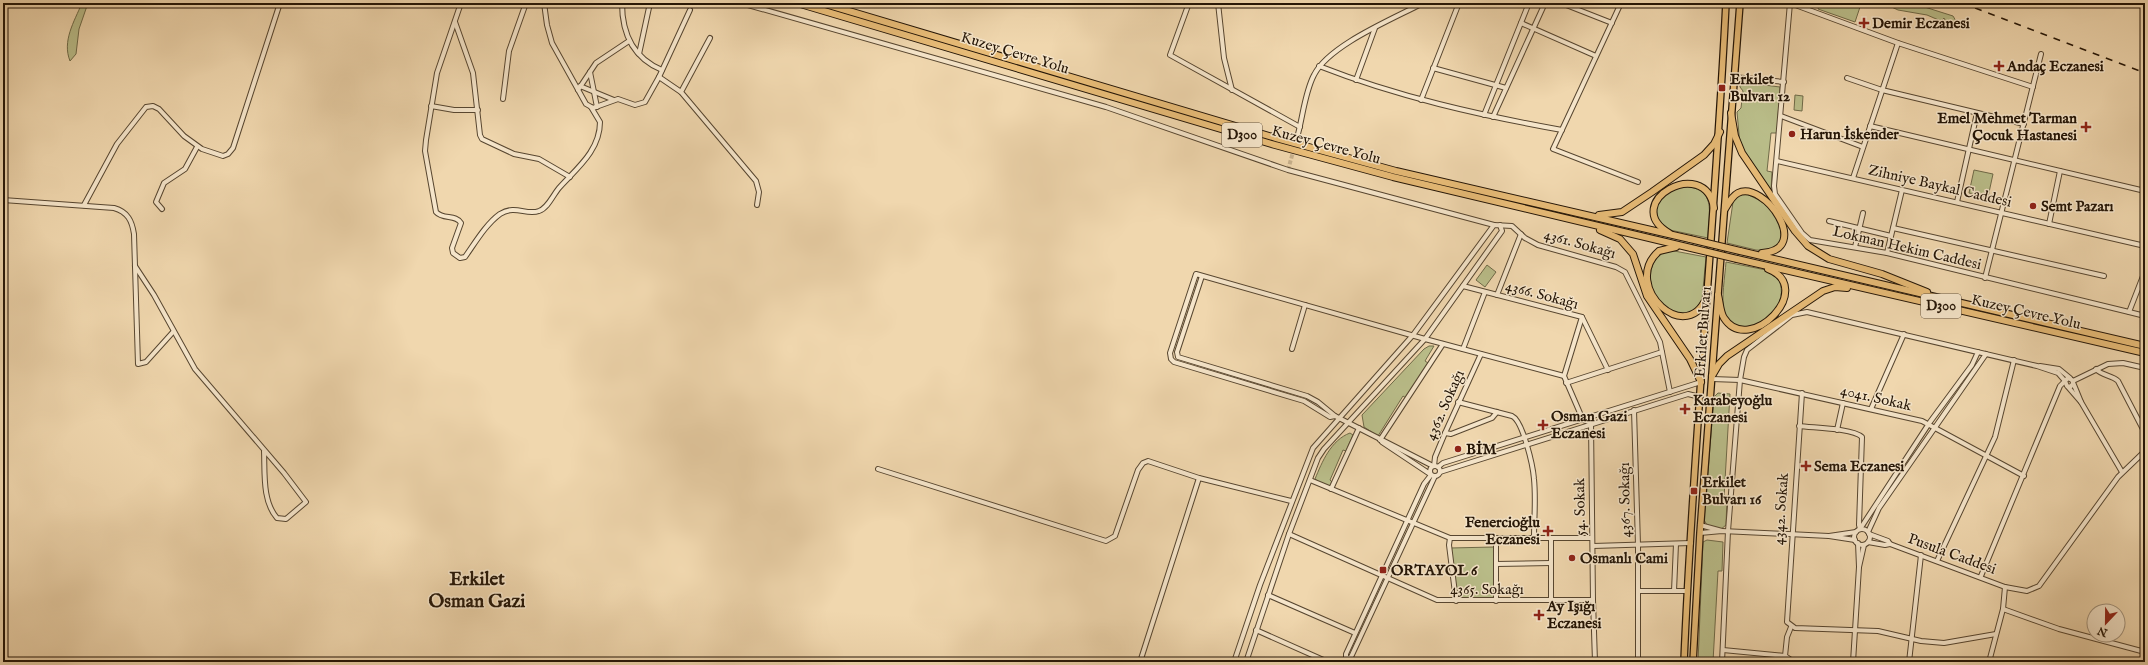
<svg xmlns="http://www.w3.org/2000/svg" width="2148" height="665" font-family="'IM FELL English',serif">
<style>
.green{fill:#babe8a;stroke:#6f6a48}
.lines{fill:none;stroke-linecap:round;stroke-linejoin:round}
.minor-tunnel{stroke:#c7b08c;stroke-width:4;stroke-dasharray:4 2;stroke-linecap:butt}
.minor-casing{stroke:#574630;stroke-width:6}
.major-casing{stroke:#241506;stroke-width:8}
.highway-casing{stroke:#241506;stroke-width:8}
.minor{stroke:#f5e5ca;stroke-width:4}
.major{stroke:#e8bc77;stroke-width:5.5}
.highway{stroke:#e8bc77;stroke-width:6}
.rail{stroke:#241506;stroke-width:1.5;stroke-dasharray:7 7;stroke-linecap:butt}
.highway-bridge-casing{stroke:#241506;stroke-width:8;stroke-linecap:butt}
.highway-bridge{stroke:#e8bc77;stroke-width:6}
.poi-dot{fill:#8f2418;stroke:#f5e5ca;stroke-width:1.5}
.labels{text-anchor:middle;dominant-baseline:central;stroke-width:3;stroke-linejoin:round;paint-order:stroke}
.shield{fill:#f5e5ca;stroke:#635341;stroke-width:1}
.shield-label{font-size:14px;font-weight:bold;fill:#241506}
.poi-label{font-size:15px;font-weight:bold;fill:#241506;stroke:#f5e5ca;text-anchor:start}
.street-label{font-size:15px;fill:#241506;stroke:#f5e5ca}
.district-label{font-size:19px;font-weight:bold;fill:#241506;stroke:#f5e5ca}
</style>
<rect width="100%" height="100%" fill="#f0d7ae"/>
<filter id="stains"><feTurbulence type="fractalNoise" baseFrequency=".005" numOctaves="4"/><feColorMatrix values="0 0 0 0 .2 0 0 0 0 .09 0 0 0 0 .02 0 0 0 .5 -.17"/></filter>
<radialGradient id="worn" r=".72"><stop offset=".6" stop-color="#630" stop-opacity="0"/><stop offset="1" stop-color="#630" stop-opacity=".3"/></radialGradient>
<g class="green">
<path d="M 82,3 L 88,3 L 79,29 L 76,54 L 70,61 C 62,41 74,22 82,3 Z"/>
<path d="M 1820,3 L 1859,3 L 1861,4 L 1855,22 L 1818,9 Z"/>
<path d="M 1883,3 L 1912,3 L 1953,16 L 1956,21 L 1954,26 L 1948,26 L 1944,18 L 1941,21 L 1927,15 L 1898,10 Z"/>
<path d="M 1740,82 L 1780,87 L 1777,133 L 1771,133 L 1767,171 L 1772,172 L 1771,190 L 1740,145 L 1737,112 L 1741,108 L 1743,91 L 1740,87 Z"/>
<path d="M 1795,95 L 1803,96 L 1802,111 L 1794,110 Z"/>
<path d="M 1974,170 L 1993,174 L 1988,197 L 1969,193 Z"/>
<path d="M 1682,186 C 1717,188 1709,211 1708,238 L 1670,230 L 1658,220 L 1656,208 L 1664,195 Z"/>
<path d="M 1744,193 C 1768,203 1785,216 1780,244 L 1770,251 L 1756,250 L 1727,243 L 1733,202 L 1736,197 Z"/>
<path d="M 1669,250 L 1706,257 L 1702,300 L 1694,311 C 1690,312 1685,315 1682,314 C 1651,312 1636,262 1669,250 Z"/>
<path d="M 1726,262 L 1766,270 L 1779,280 C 1794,319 1733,344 1724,312 C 1721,299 1725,276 1726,262 Z"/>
<path d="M 1487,265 L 1496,272 L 1485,287 L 1476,280 Z"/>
<path d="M 1429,346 L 1434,346 L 1425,361 L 1428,363 L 1406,398 L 1403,396 L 1378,436 L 1364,427 L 1362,415 L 1424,349 Z"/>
<path d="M 1718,393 L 1730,394 L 1724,498 L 1727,498 L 1726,525 L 1720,530 L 1709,528 L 1704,520 L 1714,397 Z"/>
<path d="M 1350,433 L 1353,435 L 1346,451 L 1343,450 L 1330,480 L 1332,482 L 1329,489 L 1315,479 C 1322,462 1331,440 1350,433 Z"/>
<path d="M 1707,540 L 1723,542 L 1722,571 L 1718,571 L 1713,662 L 1698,662 L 1703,542 Z"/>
<path d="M 1494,547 L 1494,602 L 1462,602 L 1457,594 L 1450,548 Z"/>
</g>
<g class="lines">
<path class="minor-tunnel" d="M 1288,170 L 1298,134"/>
<defs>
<g id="minor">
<path d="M 461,3 L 437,73 L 426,140 L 425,151 L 436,212 C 443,220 456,214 461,223 L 452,248 L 453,253 L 460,258 L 465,257 C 475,243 486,224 500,214 C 516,204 526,216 539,211 C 548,208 553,195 559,188 C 576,169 600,151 600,122 L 591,107"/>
<path d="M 544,3 L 547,25 L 552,43 L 586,104 L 593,108 L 618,99 L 635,105 L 645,102 L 659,77 L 690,10"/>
<path d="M 622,3 C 622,33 633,58 662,70"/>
<path d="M 741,3 L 1106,107 L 1288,170 L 1494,225"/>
<path d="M 1189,3 L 1170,55 L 1300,127"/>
<path d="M 1218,3 L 1224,58 L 1232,90"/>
<path d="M 1561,3 L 1612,23"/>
<path d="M 1621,3 L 1553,149 L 1638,182"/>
<path d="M 455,22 L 473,73 L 480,135 L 482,139 L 514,154 L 539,159 L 570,177"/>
<path d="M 1521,23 L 1596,56"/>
<path d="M 710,38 L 681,92 L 756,181 L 759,192 L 757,205"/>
<path d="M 639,54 L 650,3"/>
<path d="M 1319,66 C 1398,97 1479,115 1562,130"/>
<path d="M 1433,68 L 1506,88"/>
<path d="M 590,72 L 597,107"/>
<path d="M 659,77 L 681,92"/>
<path d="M 1734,77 L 1784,82"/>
<path d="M 1847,78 L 1882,90 L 2024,124"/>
<path d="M 1356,80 L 1375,28"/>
<path d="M 580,86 L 614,100"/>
<path d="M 2033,87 L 1898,43 L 1790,3 L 1774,186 L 1775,194 L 1802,233 L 1810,240 L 1887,253 L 2129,312 L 2145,271"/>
<path d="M 578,90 L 596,63 L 629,41"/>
<path d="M 503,99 L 509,51 L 526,3"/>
<path d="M 1421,100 L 1459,3"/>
<path d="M 431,106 L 454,110 L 478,110"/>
<path d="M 1484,115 L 1529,3"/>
<path d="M 1781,116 L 1863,147"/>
<path d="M 1493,117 L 1545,3"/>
<path d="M 1870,126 L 2145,191"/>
<path d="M 1298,134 C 1303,115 1305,92 1314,75 C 1329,45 1393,19 1423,3"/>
<path d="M 1777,161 L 2145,246"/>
<path d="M 1853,178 L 1898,43"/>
<path d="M 3,200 L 114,208 C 128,212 132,221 134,234 L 138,364 L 146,362 L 173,332"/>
<path d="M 1957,202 L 1977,113"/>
<path d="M 84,205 L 117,144 L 146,107 L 153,106 L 159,109 L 184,136 L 202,149 L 223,156 L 228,154 L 233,148 L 280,3"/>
<path d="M 162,209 L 156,202 L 164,183 L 185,169 L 197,147"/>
<path d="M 1829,221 L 1891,236"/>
<path d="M 2049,224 L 2060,171"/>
<path d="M 1893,228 L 2104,276"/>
<path d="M 1855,247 L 1863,213"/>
<path d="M 1887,253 L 1902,190"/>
<path d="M 135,266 L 154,295 L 195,369 L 284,473 L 306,502 L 286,519 L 277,518 C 262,501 265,472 264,451"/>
<path d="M 1202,276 L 1177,352 L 1178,357 L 1307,396 L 1318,402 L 1335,416"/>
<path d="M 1985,278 L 2041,54"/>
<path d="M 1463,286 L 1582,317 L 1608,370"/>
<path d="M 1497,295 L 1521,234"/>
<path d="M 2129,312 L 2145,316"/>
<path d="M 1582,317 L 1564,376 L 1583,420 L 1591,423 L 1593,600 L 1595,662"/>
<path d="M 1292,349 L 1305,305"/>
<path d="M 1463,349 L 1485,292"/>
<path d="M 2040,366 L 2059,369 L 2070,378"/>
<path d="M 2096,369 C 2102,376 2112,375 2118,381 L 2145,433"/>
<path d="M 1712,379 L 1740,380 L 1922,421 L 2024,476"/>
<path d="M 2073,381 L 2108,364 L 2123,363 L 2145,368"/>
<path d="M 1566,383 L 1662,352"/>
<path d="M 2073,384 L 2070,387 L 2067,386 L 2065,381 L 2068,378 L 2072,380 L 2081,402 L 2122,472"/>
<path d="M 2068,387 L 2081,402"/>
<path d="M 1802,393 L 1787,622 L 1795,628 L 1878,631 L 1921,641 L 1944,643 L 1996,634"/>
<path d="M 1458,402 L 1512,416 C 1523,421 1533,466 1534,479 C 1536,499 1534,519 1534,538"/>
<path d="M 1871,409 L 1904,334"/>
<path d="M 1634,410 L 1638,545 L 1638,662"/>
<path d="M 1799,426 C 1813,428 1852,428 1862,437 L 1859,525 L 1860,529"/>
<path d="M 1837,430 L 1843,403"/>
<path d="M 1445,433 L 1451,434 L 1492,418 L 1497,412"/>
<path d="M 1380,440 L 1443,344"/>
<path d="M 1382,442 L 1430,474"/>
<path d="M 1433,466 L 1335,416 L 1330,417 L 1304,401 L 1174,362 L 1171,359 L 1170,353 L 1196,274 L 1425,339 L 1564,376"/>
<path d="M 1434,466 L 1435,457 L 1445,433 L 1481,354"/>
<circle cx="1435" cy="471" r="5"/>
<path d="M 1438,467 L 1443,463 L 1701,382"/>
<path d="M 878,469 L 1106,541 L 1115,536 L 1138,470 L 1143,463 L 1148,461 L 1199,478 L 1291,501"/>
<path d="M 1440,472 L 1688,394 L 1700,397"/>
<path d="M 1310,480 L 1450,538 L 1592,538"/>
<path d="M 1331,489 L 1359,428"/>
<path d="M 1700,525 L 1722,531"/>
<path d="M 1860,529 L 1930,422 L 1972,365 L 1978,352"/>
<circle cx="1862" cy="537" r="8"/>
<path d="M 1868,532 L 1879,508 L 1986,354"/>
<path d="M 1700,533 L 1722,531 L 1829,536 L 1855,540"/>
<path d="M 1289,534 L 1437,600 L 1593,600"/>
<path d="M 1869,534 L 1888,541 L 1890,544 L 2005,587 L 2027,591 L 2039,586 L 2118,477 L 2145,451"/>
<path d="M 1829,536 L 1856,532"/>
<path d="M 1450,538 L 1449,545 L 1456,601"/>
<path d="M 1551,538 L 1551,600"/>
<path d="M 1496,539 L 1496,601"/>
<path d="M 1868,542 L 1885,545 L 1890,544"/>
<path d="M 1593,546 L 1691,543"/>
<path d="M 1937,561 L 1995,437 L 2014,360"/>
<path d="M 1496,564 L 1551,563"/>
<path d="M 1859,567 L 1864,545"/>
<path d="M 1981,576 L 2060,386 L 2064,382"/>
<path d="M 1638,591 L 1688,591"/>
<path d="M 1674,591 L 1676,544"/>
<path d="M 1268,595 L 1355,633"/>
<path d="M 2003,609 L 2059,629 L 2145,652"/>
<path d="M 1791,627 L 1787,637 L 1785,656 L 1791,660 L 1813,662"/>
<path d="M 1256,630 L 1328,662"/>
<path d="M 1723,650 L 1785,656"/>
<path d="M 1347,659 L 1351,657 L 1435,476"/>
<path d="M 1140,662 L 1199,478"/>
<path d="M 1234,662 L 1260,585 L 1313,448 L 1413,335 L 1494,225 L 1512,226 L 1525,238 L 1538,245 L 1616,267 L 1625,272 L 1660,342 L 1670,392"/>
<path d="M 1246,662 L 1289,534 L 1318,458 L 1324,449 L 1425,339 L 1502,231 L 1500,225"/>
<path d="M 1346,662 L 1346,654 L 1424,484 L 1431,475"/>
<path d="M 1722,662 L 1728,531 L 1740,380 L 1744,357 L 1747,350 L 1792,315 L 1807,312 L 2037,366 L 2058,373 L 2065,381"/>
<path d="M 1853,662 L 1859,567 L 1858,543"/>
<path d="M 1909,662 L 1921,555"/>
<path d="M 1989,662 L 2003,609 L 2005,587"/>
</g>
<g id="major">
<path d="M 1684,662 C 1693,442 1715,223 1726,3"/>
<path d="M 1693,662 L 1700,533 L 1740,3"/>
</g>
<g id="highway">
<path d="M 797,3 L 1275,145 L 1393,177 L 1691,248"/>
<path d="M 822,3 L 1276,138 L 1396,171 L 1690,239"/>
<path d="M 1731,113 L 1735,136 L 1742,153 L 1795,231 L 1808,246 L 1829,259 L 1882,274 L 1927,292"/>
<path d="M 1725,209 C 1728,204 1732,196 1738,193 C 1764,180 1813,250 1762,253"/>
<path d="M 1599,215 L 1622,212 L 1652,192 L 1704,155 L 1714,144 L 1720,132"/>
<path d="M 1600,230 L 1620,239 L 1633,254 L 1647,296 L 1690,359 L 1701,382"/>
<path d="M 1669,233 C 1619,203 1705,154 1714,208"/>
<path d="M 1676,247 L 1659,251 C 1619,286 1690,351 1708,293"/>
<path d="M 1740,251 L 2145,346"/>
<path d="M 1737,259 L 2145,353"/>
<path d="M 1718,295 C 1720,302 1720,312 1724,318 C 1749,357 1817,288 1768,269"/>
<path d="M 1712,376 L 1719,364 L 1727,356 L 1823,291 L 1835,287 L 1847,288"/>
</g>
</defs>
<use href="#minor" class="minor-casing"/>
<use href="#major" class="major-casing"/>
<use href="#highway" class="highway-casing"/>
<use href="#minor" class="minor"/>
<use href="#major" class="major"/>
<use href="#highway" class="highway"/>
<path class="rail" d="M 1962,3 L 2145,73"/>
<defs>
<g id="highway-bridge">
<path d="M 1690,239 L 1740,251"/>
<path d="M 1691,248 L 1737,259"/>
</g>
</defs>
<use href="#highway-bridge" class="highway-bridge-casing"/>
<use href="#highway-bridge" class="highway-bridge"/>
</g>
<g class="poi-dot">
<path d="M1862 17h4v4h4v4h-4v4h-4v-4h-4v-4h4z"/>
<path d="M1997 60h4v4h4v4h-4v4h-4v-4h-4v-4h4z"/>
<rect x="1718" y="84" width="8" height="8" rx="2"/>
<path d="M2084 121h4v4h4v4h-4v4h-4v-4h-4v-4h4z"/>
<circle cx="1792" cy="134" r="4"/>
<circle cx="2033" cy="206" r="4"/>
<path d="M1683 403h4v4h4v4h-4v4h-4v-4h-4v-4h4z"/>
<path d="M1541 419h4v4h4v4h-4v4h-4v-4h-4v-4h4z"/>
<circle cx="1458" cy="449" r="4"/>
<path d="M1804 460h4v4h4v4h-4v4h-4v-4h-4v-4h4z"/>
<rect x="1690" y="487" width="8" height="8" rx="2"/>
<path d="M1546 525h4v4h4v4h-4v4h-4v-4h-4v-4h4z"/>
<circle cx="1572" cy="558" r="4"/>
<rect x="1379" y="566" width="8" height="8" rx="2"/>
<path d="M1537 609h4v4h4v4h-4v4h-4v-4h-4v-4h4z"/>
</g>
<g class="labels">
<g class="shield">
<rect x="1222" y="123" width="40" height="24" rx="3"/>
<rect x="1921" y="294" width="40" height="24" rx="3"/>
</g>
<g class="shield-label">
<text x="1242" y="135">D300</text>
<text x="1941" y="306">D300</text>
</g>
<g class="poi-label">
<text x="1872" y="23">Demir Eczanesi</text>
<text x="2007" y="66">Andaç Eczanesi</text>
<text x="1730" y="79">Erkilet<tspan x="1730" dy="17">Bulvarı 12</tspan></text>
<text x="2077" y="118" text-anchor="end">Emel Mehmet Tarman<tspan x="2077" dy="17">Çocuk Hastanesi</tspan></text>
<text x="1800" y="134">Harun İskender</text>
<text x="2041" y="206">Semt Pazarı</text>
<text x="1693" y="400">Karabeyoğlu<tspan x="1693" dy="17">Eczanesi</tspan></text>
<text x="1551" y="416">Osman Gazi<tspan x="1551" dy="17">Eczanesi</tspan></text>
<text x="1466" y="449">BİM</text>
<text x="1814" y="466">Sema Eczanesi</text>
<text x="1702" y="482">Erkilet<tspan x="1702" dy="17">Bulvarı 16</tspan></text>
<text x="1540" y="522" text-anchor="end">Fenercioğlu<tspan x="1540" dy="17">Eczanesi</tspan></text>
<text x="1580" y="558">Osmanlı Cami</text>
<text x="1391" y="570">ORTAYOL 6</text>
<text x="1547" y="606">Ay Işığı<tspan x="1547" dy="17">Eczanesi</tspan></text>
</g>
<g class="street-label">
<text transform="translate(1015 53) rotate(17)">Kuzey Çevre Yolu</text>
<text transform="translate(1326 145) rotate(15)">Kuzey Çevre Yolu</text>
<text transform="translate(1940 186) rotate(13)">Zihniye Baykal Caddesi</text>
<text transform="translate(1580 244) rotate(16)">4361. Sokağı</text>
<text transform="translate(1907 248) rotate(13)">Lokman Hekim Caddesi</text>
<text transform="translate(1542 295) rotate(15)">4366. Sokağı</text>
<text transform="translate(2026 312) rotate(13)">Kuzey Çevre Yolu</text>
<text transform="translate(1703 332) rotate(-86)">Erkilet Bulvarı</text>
<text transform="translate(1876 398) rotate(13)">4041. Sokak</text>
<text transform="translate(1445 405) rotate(-66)">4362. Sokağı</text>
<text transform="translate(1625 500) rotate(-91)">4367. Sokağı</text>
<text transform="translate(1580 507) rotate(-91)">54. Sokak</text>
<text transform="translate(1781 509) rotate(-86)">4342. Sokak</text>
<text transform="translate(1952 554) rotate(20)">Pusula Caddesi</text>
<text x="1487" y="589">4365. Sokağı</text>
</g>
<g class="district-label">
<text x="477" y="580">Erkilet<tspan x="477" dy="22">Osman Gazi</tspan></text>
</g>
</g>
<rect width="2148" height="665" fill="none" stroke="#f0d7ae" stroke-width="16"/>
<rect x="4" y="4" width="2140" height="657" fill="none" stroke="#241506" stroke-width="2"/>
<rect x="8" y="8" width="2132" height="649" fill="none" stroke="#241506"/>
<g transform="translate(2106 623) rotate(202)"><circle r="19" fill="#f5e5ca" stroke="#a1927c"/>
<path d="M0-3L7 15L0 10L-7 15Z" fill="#8f2418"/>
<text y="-6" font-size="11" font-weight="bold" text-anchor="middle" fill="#241506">N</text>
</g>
<rect width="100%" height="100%" filter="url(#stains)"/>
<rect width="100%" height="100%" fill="url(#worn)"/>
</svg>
